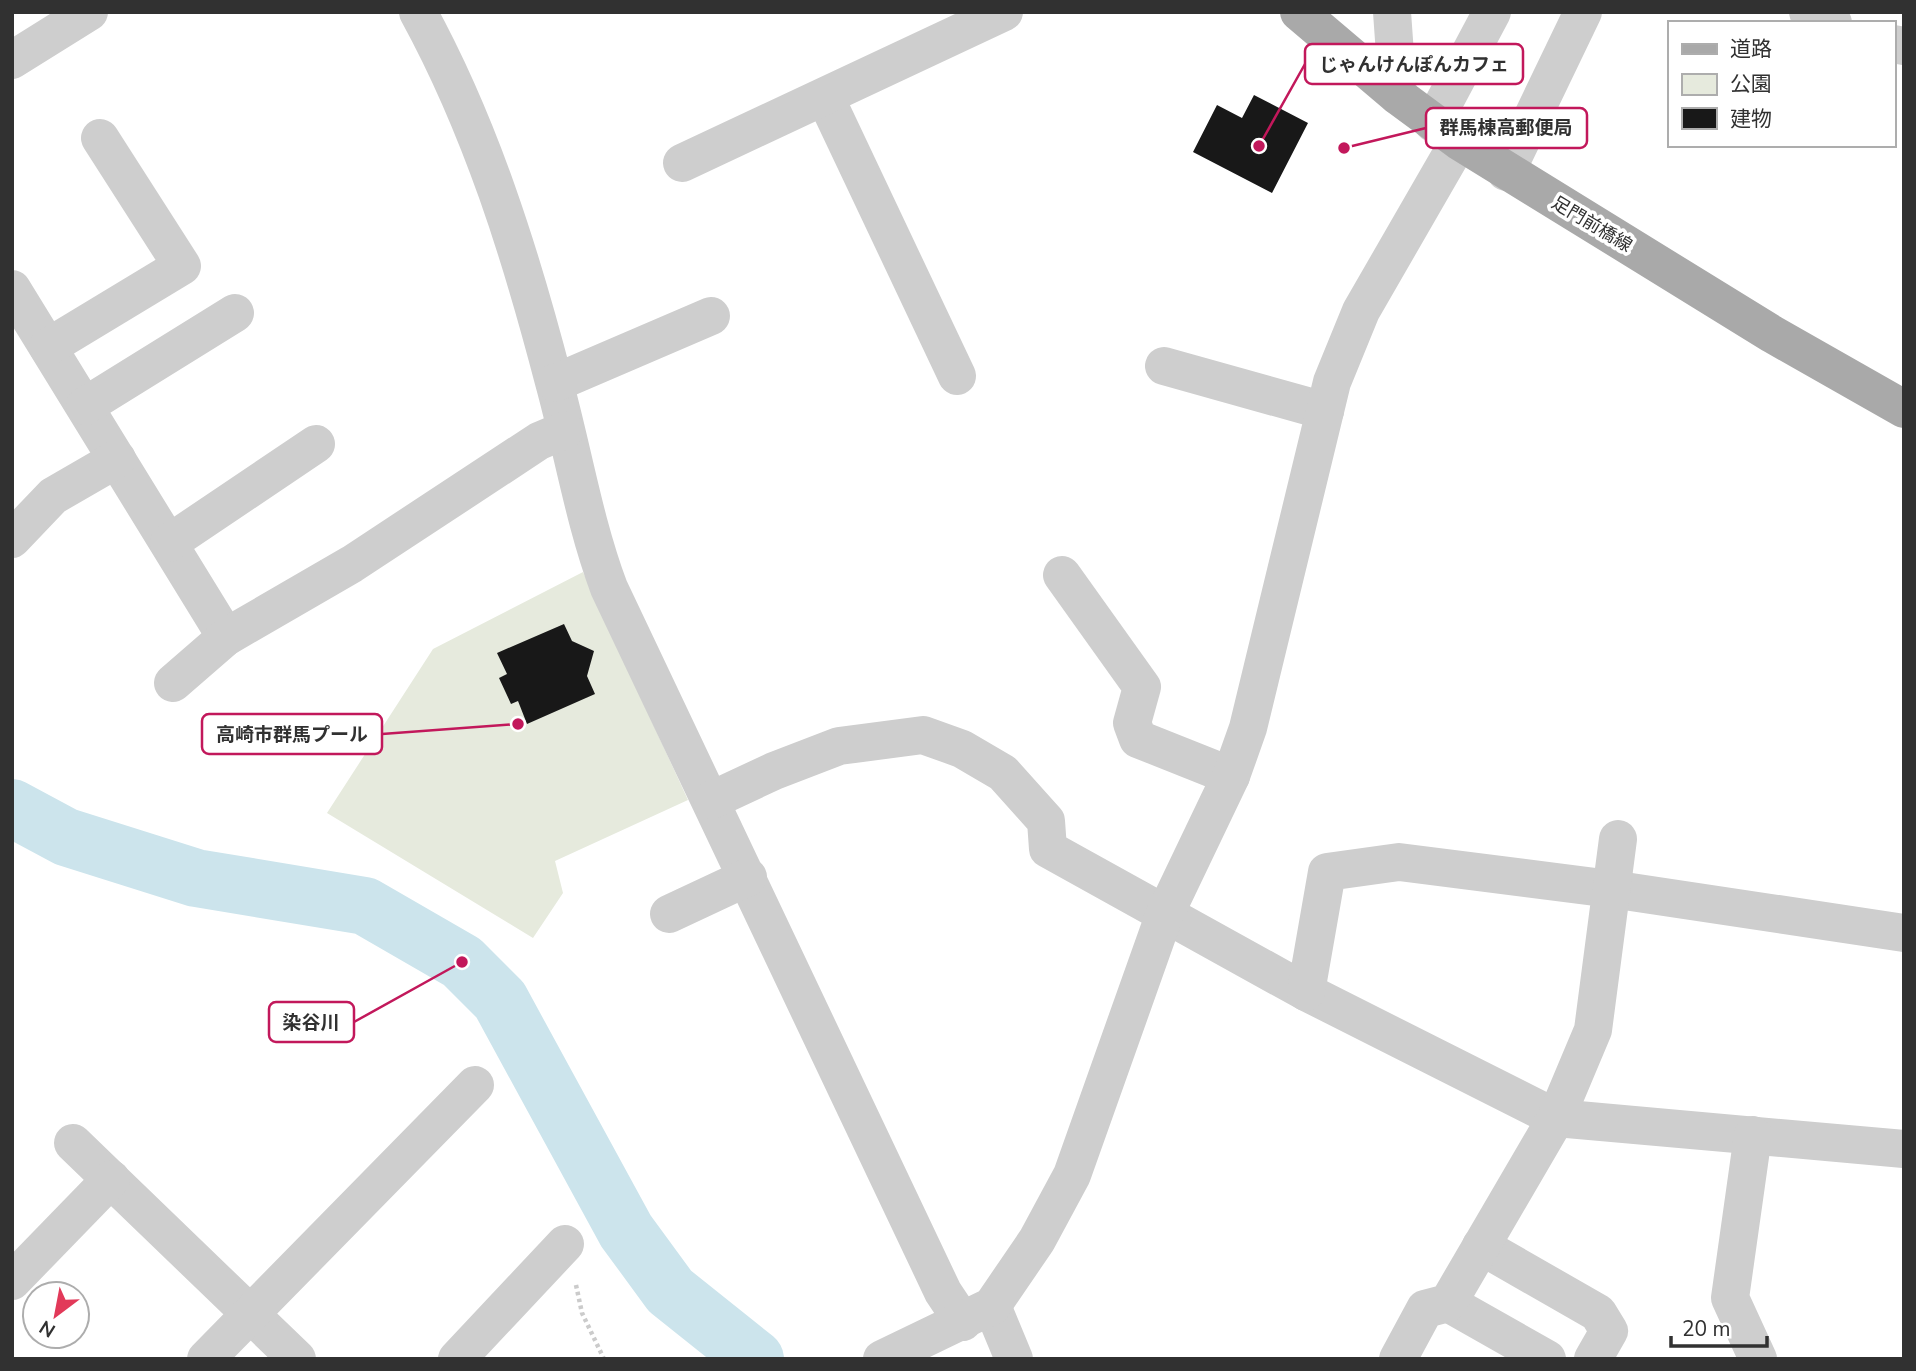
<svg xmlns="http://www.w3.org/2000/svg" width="1916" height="1371" font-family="'Nunito Sans','Noto Sans JP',sans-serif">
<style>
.green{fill:#e6eadd}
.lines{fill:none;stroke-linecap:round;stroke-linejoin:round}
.river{stroke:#cce4ec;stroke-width:58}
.building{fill:#181818}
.path{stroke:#cbcbcb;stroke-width:4.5;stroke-dasharray:3.5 3.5;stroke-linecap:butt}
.minor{stroke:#cecece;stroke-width:38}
.major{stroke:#a9a9a9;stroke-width:38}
.labels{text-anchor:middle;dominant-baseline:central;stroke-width:7;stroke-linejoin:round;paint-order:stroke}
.street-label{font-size:18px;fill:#313131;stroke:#fff}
.leader{fill:none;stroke:#c2185b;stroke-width:2.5}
.callout-dot{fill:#c2185b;stroke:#fff;stroke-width:2.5}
.callout{fill:#fff;stroke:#c2185b;stroke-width:2.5}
.callout-label{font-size:19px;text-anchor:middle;font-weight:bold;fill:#313131}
</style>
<rect width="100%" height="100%" fill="#fff"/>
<path class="green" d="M 583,572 L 688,800 L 555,861 L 563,893 L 533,938 L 327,813 L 433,649 Z"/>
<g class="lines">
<path class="river" d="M 12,808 L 66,837 L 196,878 L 365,906 L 462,962 L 500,1000 L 626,1231 L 670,1291 L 755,1359"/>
</g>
<g class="building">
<path d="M 1254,95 L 1308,123 L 1272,193 L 1193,152 L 1217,105 L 1242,118 Z"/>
<path d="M 564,624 L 572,641 L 594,651 L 587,676 L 595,694 L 527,724 L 518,701 L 511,704 L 499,678 L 507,674 L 497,653 Z"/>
</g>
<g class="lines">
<path class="path" d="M 576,1285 L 582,1313 L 604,1359"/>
<g class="minor">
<path d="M 418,12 C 481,127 521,255 554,382 C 573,451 584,521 609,588 L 943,1292 L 963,1322"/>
<path d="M 1392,12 L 1398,96"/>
<path d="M 1808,12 L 1833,23"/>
<path d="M 1893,44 L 1904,46"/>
<path d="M 12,60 L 89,12"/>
<path d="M 825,97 L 957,376"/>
<path d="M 1433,123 L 1492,12"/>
<path d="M 682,163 L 1004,12"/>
<path d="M 1506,172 L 1583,12"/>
<path d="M 12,289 L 226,637"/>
<path d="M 48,347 L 182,266 L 100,138"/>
<path d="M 1164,366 L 1325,411"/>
<path d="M 555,383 L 711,316"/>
<path d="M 85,406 L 235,313"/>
<path d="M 12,539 L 53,496 L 117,459"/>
<path d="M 169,543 L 316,444"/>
<path d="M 1062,575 L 1142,687 L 1132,723 L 1138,739 L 1231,776"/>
<path d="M 173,683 L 226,637 L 352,564 L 539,441 L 565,430"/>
<path d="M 712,800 L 774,771 L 839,746 L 923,735 L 962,749 L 1003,773 L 1046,821 L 1048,849 L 1306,992 L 1556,1118 L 1904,1149"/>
<path d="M 669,914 L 748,877"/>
<path d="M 1306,992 L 1327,872 L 1399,862 L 1611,889 L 1904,933"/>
<path d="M 1753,1135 L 1730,1298 L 1758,1359"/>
<path d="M 73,1143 L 297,1359"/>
<path d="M 1481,1246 L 1598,1313 L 1609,1331 L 1593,1359"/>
<path d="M 12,1281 L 111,1179"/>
<path d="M 1448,1303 L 1547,1359"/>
<path d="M 992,1306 L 1014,1359"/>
<path d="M 206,1359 L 475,1085"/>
<path d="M 457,1359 L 565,1244"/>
<path d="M 882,1359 L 992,1306 L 1037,1240 L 1072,1175 L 1164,916 L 1231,776 L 1248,728 L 1332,382 L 1361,311 L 1459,141"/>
<path d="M 1398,1359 L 1425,1309 L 1448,1303 L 1556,1118 L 1593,1030 L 1618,839"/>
</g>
<path class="major" d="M 1299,12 L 1398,96 L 1459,141 L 1772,334 L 1904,409"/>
</g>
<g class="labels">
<g class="street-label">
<text transform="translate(1592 224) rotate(31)">足門前橋線</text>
</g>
</g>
<path class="leader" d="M1259 146L1305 64M1344 148L1426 128M518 724L382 734M462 962L354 1022"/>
<g class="callout-dot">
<circle cx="1259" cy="146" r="7"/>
<circle cx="1344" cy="148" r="7"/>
<circle cx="518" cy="724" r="7"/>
<circle cx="462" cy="962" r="7"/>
</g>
<g class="callout">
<rect x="1305" y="44" width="218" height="40" rx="7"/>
<rect x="1426" y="108" width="161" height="40" rx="7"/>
<rect x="202" y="714" width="180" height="40" rx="7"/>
<rect x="269" y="1002" width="85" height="40" rx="7"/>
</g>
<g class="callout-label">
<text x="1414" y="71">じゃんけんぽんカフェ</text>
<text x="1506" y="134">群馬棟高郵便局</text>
<text x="292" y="741">高崎市群馬プール</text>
<text x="311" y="1029">染谷川</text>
</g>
<rect width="1916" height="1371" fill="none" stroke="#313131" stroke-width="28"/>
<rect x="1668" y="21" width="228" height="126" fill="#ffffff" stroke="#adadad" stroke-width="2"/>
<rect x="1682" y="44" width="35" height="10" fill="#a9a9a9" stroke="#adadad" stroke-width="2"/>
<text x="1730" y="56" font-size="21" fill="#313131">道路</text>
<rect x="1682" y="74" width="35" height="21" fill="#e6eadd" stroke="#adadad" stroke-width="2"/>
<text x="1730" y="91" font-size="21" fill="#313131">公園</text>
<rect x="1682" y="108" width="35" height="21" fill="#181818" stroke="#adadad" stroke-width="2"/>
<text x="1730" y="126" font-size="21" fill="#313131">建物</text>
<g transform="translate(56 1315) rotate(212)"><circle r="33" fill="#ffffff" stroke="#adadad" stroke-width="2"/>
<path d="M0-5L12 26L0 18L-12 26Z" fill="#e23959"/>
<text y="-10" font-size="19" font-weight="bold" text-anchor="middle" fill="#313131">N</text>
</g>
<path d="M1671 1336v10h96v-10" fill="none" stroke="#313131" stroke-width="3.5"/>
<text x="1682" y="1336" font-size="21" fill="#313131" stroke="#ffffff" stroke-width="5" paint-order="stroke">20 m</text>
</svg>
